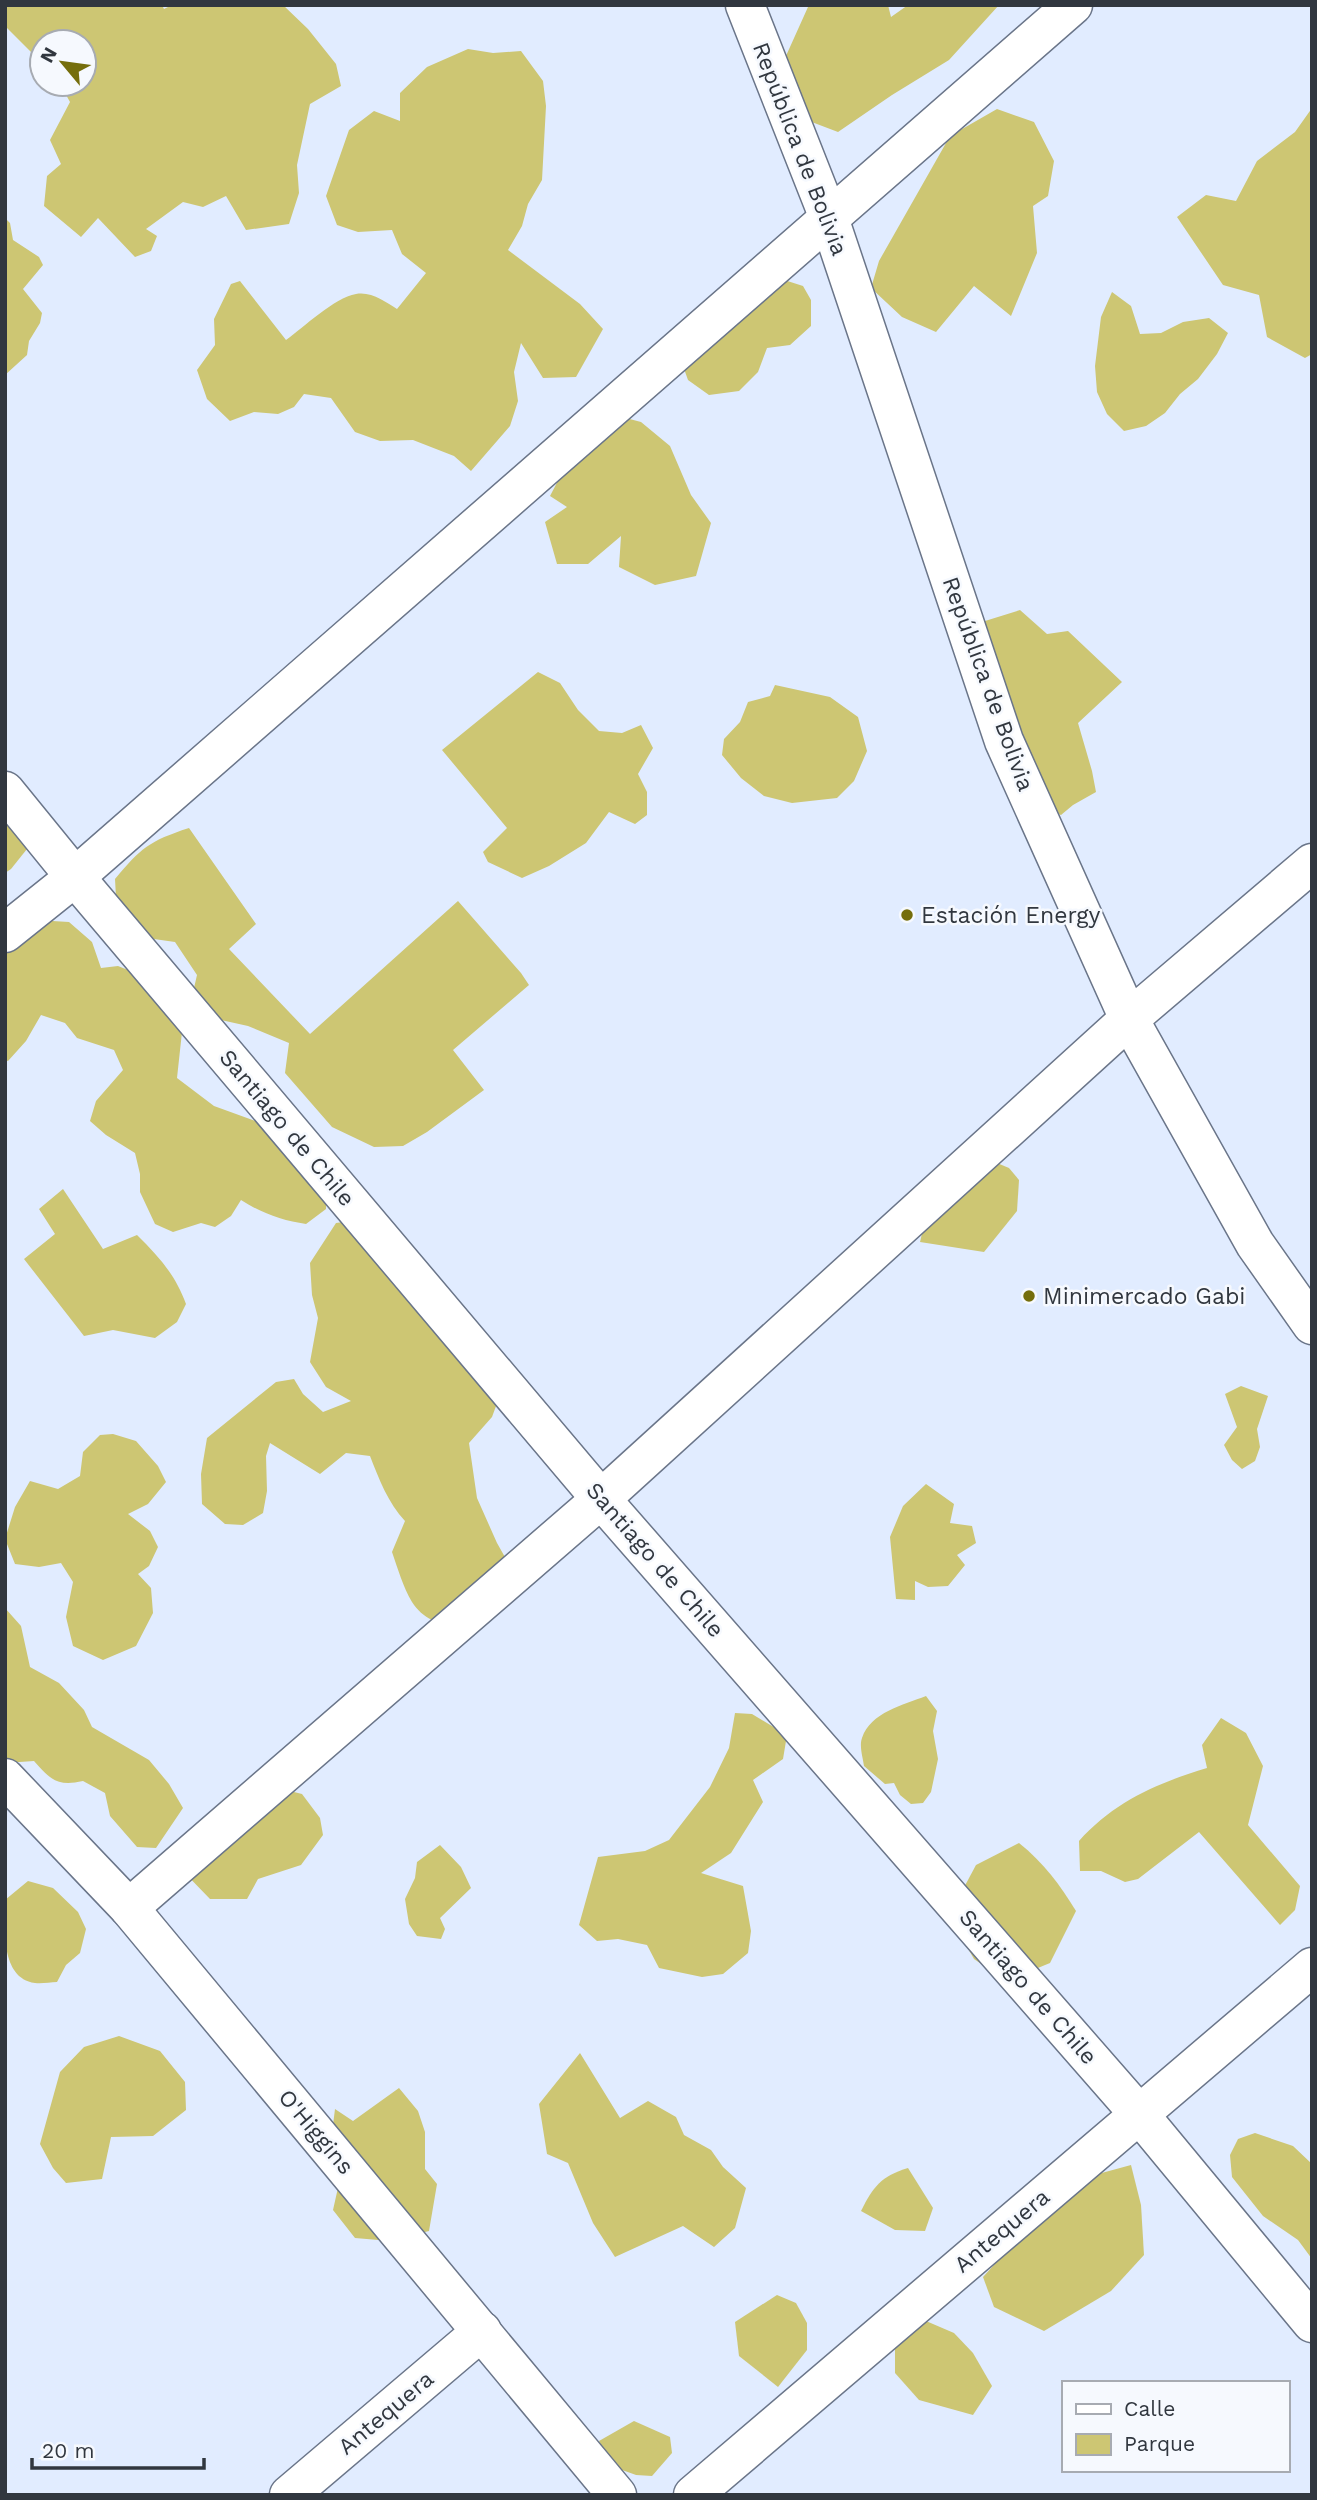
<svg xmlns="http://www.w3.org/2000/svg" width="1317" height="2500" font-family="'Work Sans',sans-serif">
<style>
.green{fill:#cdc673}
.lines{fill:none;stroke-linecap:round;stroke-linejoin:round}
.street-casing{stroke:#6a7589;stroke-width:41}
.street{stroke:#fff;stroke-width:38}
.poi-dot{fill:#756e0c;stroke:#f6f9fe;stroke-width:2.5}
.labels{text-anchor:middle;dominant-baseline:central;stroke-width:5;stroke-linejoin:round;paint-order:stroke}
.street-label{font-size:23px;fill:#31373f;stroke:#f6f9fe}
.poi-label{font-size:23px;fill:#31373f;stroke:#f6f9fe;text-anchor:start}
</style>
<rect width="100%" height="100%" fill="#e1ecff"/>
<g class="green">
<path d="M 5,5 L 162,5 L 164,9 L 172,5 L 283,5 L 308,29 L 336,64 L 341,86 L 310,104 L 297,165 L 299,193 L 289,224 L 246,230 L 226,196 L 203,207 L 183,202 L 146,229 L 157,236 L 151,251 L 135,257 L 98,218 L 81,237 L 44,206 L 47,176 L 61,164 L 50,140 L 70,102 L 60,84 L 84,84 L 84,42 L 42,42 L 42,63 L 5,26 Z"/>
<path d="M 806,5 L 888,5 L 891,17 L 908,5 L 999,5 L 949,60 L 892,95 L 838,132 L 788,113 L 781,67 L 808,7 Z"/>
<path d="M 468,49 L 493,53 L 521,51 L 543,81 L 546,106 L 542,180 L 528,204 L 522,226 L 508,250 L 580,304 L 603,329 L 576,377 L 543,378 L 521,343 L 514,372 L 518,401 L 510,426 L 471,471 L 454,456 L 413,440 L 380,441 L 355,432 L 331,398 L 304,394 L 294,407 L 278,414 L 254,412 L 230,421 L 207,399 L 197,370 L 215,345 L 214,319 L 231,284 L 240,281 L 286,340 C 304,327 334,298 356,294 C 371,291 386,302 397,309 L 426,273 L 402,254 L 392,230 L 358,232 L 337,225 L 326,196 L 349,130 L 374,111 L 400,121 L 400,93 L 427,67 Z"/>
<path d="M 1312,108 L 1312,354 L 1305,358 L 1267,337 L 1259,295 L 1223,285 L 1177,217 L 1206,195 L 1236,201 L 1257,161 L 1295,132 Z"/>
<path d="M 997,109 L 1034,122 L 1054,161 L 1048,196 L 1033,206 L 1037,253 L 1011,316 L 974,286 L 936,332 L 902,317 L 871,288 L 879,261 L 950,136 Z"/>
<path d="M 5,218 L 10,223 L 13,240 L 39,257 L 43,265 L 23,289 L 42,313 L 40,323 L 29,341 L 27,355 L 5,375 Z"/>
<path d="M 778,278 L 803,286 L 811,300 L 811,326 L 790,345 L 767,348 L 758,372 L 739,391 L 709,395 L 688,380 L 683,366 Z"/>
<path d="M 1112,292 L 1131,306 L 1140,334 L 1161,333 L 1183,322 L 1209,318 L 1228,333 L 1217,354 L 1198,379 L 1180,394 L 1165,413 L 1146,426 L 1124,431 L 1107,414 L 1097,392 L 1095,366 L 1101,317 Z"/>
<path d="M 622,417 L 641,422 L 670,446 L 691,495 L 711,523 L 696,576 L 655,585 L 619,567 L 621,536 L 588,564 L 557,564 L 545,522 L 567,507 L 550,496 L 561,475 Z"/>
<path d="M 1020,610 L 1047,634 L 1068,631 L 1122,682 L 1078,723 L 1092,771 L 1096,792 L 1073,805 L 1061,815 L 1019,798 L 1001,763 L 986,747 L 985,621 Z"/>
<path d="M 538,672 L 560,683 L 578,710 L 599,731 L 622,733 L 641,725 L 653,748 L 638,774 L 647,792 L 647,815 L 635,824 L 609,812 L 586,843 L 549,866 L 522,878 L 488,862 L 483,852 L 507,828 L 442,750 Z"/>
<path d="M 775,685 L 830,697 L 858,717 L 867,751 L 854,781 L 837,798 L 792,803 L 764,796 L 741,778 L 722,755 L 724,739 L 740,722 L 748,702 L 770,696 Z"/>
<path d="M 5,788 L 31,844 L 11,869 L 5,873 Z"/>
<path d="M 189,828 L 256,924 L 229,949 L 310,1034 L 458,901 L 521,973 L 529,985 L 453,1050 L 484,1090 L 427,1132 L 403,1146 L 374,1147 L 332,1127 L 285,1073 L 289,1043 L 248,1026 L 221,1020 L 203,1004 L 194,988 L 197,975 L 175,942 L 154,939 L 117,916 L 115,879 C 141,848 149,841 189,828 Z"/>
<path d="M 36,920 L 69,922 L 92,942 L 101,968 L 118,966 L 153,980 L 182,1032 L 177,1078 L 214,1106 L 258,1122 L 326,1189 L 326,1209 L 306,1224 C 283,1221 261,1213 241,1200 L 231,1216 L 215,1227 L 201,1223 L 173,1232 L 155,1224 L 140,1192 L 140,1174 L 135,1153 L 106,1135 L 90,1121 L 96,1101 L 123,1070 L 114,1050 L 77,1038 L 65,1023 L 41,1015 L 26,1041 L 8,1061 L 5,1060 L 5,942 Z"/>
<path d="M 997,1163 L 1009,1168 L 1019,1180 L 1017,1211 L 984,1252 L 920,1242 L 937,1171 Z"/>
<path d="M 63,1189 L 103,1249 L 137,1235 C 159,1257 175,1274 186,1304 L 177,1322 L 155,1338 L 113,1330 L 84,1336 L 24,1259 L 55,1234 L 39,1209 Z"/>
<path d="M 357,1220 L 503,1387 L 492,1417 L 469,1443 L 477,1498 L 497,1543 L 519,1582 C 514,1591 507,1607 498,1613 C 472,1631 431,1632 412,1602 C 403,1587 398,1569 392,1552 L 405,1521 C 388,1503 379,1479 370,1456 L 346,1453 L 320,1474 L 270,1443 L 266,1456 L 267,1491 L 263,1513 L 243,1525 L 225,1524 L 202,1504 L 201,1474 L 207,1438 L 276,1382 L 294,1379 L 303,1394 L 323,1412 L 351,1401 L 326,1387 L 310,1362 L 318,1318 L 312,1295 L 310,1263 L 336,1223 Z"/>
<path d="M 1241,1386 L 1268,1396 L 1257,1429 L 1260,1447 L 1255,1461 L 1242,1469 L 1232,1460 L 1224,1445 L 1237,1427 L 1225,1394 Z"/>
<path d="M 113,1434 L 136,1441 L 158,1466 L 166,1482 L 148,1504 L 128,1514 L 150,1531 L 158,1547 L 149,1566 L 138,1574 L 151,1588 L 153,1613 L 136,1646 L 103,1660 L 73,1646 L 66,1617 L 73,1582 L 61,1563 L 39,1567 L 15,1564 L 5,1539 L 15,1507 L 30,1481 L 58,1489 L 80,1476 L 83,1452 L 100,1435 Z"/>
<path d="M 926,1484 L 954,1504 L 950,1523 L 972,1526 L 976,1543 L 957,1555 L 965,1565 L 948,1586 L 928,1587 L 915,1581 L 915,1600 L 896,1599 L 890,1537 L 903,1506 Z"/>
<path d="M 5,1608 L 21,1626 L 30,1667 L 59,1683 L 84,1710 L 92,1727 L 149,1760 L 169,1784 L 183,1808 L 156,1848 L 137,1847 L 110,1816 L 105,1793 L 83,1781 C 57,1787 50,1779 34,1761 L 5,1763 Z"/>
<path d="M 926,1696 L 937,1711 L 933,1731 L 938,1759 L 931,1792 L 923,1803 L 911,1804 L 900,1795 L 894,1783 L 885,1784 L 864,1766 C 863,1758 859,1746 862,1738 C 871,1712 903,1705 926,1696 Z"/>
<path d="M 735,1713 L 752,1714 L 787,1735 L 783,1759 L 753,1780 L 763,1802 L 731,1853 L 701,1873 L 743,1886 L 751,1931 L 748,1953 L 723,1974 L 702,1977 L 659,1968 L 647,1945 L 618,1939 L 597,1941 L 579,1925 L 598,1857 L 645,1851 L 669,1840 L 710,1787 L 729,1748 Z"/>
<path d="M 1221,1718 L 1246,1733 L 1263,1766 L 1248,1825 L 1300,1886 L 1295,1910 L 1280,1925 L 1199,1832 L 1138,1879 L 1125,1882 L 1101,1871 L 1080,1871 L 1079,1841 C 1114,1802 1157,1783 1207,1768 L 1202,1745 Z"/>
<path d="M 262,1784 L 302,1794 L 320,1818 L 323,1835 L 301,1865 L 258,1879 L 247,1899 L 210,1899 L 181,1869 Z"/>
<path d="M 1019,1843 C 1044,1863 1060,1885 1076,1911 L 1050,1963 L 1006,1981 L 974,1959 L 959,1933 L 953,1908 L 976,1865 Z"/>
<path d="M 440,1845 L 461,1867 L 471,1888 L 440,1918 L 445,1929 L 441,1939 L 417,1936 L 409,1924 L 405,1899 L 415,1878 L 417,1862 Z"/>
<path d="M 28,1881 L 53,1888 L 78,1912 L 86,1929 L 80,1953 L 66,1965 L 57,1982 C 50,1982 42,1984 35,1983 C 0,1978 5,1928 5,1900 Z"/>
<path d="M 119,2036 L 160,2051 L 185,2082 L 186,2110 L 153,2136 L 111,2137 L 102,2179 L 66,2183 L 53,2168 L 40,2144 L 60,2072 L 84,2047 Z"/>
<path d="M 580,2053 L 620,2118 L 648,2101 L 676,2117 L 684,2135 L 711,2150 L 723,2167 L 746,2188 L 735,2228 L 714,2247 L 683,2226 L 615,2257 L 593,2223 L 568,2163 L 547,2154 L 539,2104 Z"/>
<path d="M 399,2088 L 418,2111 L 425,2132 L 425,2169 L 437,2184 L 429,2231 L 390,2241 L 355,2238 L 333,2210 L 344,2161 L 332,2133 L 335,2109 L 353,2121 Z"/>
<path d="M 1255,2133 L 1293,2146 L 1312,2164 L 1312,2259 L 1298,2240 L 1263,2216 L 1232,2177 L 1230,2155 L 1238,2139 Z"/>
<path d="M 1131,2165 L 1141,2205 L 1144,2255 L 1111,2291 L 1044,2331 L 994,2307 L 983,2277 L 1043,2211 L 1076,2180 Z"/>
<path d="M 908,2168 L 933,2208 L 925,2231 L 895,2230 L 861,2211 C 873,2187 881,2176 908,2168 Z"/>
<path d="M 777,2295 L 796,2303 L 807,2323 L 807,2350 L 778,2387 L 739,2356 L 735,2322 Z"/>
<path d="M 919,2318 L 954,2333 L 973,2353 L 992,2386 L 973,2415 L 919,2400 L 895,2373 L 895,2332 Z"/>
<path d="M 634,2421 L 670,2437 L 672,2453 L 652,2476 L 636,2475 L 611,2466 L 599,2441 Z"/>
</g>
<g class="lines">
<defs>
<g id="street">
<path d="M 745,5 L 829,218 L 1004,741 L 1129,1019 L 1255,1244 L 1312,1325"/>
<path d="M 5,791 L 75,877 L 601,1499 L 1139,2114 L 1312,2323"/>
<path d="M 5,933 L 75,877 L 1073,5"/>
<path d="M 5,1778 L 129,1908 L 617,2495"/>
<path d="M 129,1908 L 601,1499 L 1129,1019 L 1312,863"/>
<path d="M 289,2495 L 482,2331"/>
<path d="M 693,2495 L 1312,1967"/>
</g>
</defs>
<use href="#street" class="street-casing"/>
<use href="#street" class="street"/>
</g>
<g class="poi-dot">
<circle cx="907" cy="915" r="7"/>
<circle cx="1029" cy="1296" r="7"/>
</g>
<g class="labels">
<g class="street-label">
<text transform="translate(800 149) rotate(69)">República de Bolivia</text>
<text transform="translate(988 684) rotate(70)">República de Bolivia</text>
<text transform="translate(287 1128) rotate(50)">Santiago de Chile</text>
<text transform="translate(655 1560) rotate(49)">Santiago de Chile</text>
<text transform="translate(1028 1987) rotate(49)">Santiago de Chile</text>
<text transform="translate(316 2132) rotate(50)">O'Higgins</text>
<text transform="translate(1002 2231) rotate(-40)">Antequera</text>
<text transform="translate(386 2413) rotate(-40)">Antequera</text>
</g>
<g class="poi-label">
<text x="921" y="915">Estación Energy</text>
<text x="1043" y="1296">Minimercado Gabi</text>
</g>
</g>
<rect width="1317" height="2500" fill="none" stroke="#31373f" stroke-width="14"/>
<rect x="1062" y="2381" width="228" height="91" fill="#f6f9fe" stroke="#a7abb2" stroke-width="2"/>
<rect x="1076" y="2404" width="35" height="10" fill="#ffffff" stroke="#a7abb2" stroke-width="2"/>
<text x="1124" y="2416" font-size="21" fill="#31373f">Calle</text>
<rect x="1076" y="2434" width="35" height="21" fill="#cdc673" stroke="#a7abb2" stroke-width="2"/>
<text x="1124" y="2451" font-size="21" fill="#31373f">Parque</text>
<g transform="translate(63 63) rotate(299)"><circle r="33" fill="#f6f9fe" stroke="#a7abb2" stroke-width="2"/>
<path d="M0-5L12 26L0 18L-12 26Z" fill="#756e0c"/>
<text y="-10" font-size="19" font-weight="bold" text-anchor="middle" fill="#31373f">N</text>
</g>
<path d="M32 2458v10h172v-10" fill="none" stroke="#31373f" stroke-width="3.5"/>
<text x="42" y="2458" font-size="21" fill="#31373f" stroke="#f6f9fe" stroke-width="5" paint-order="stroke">20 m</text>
</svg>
